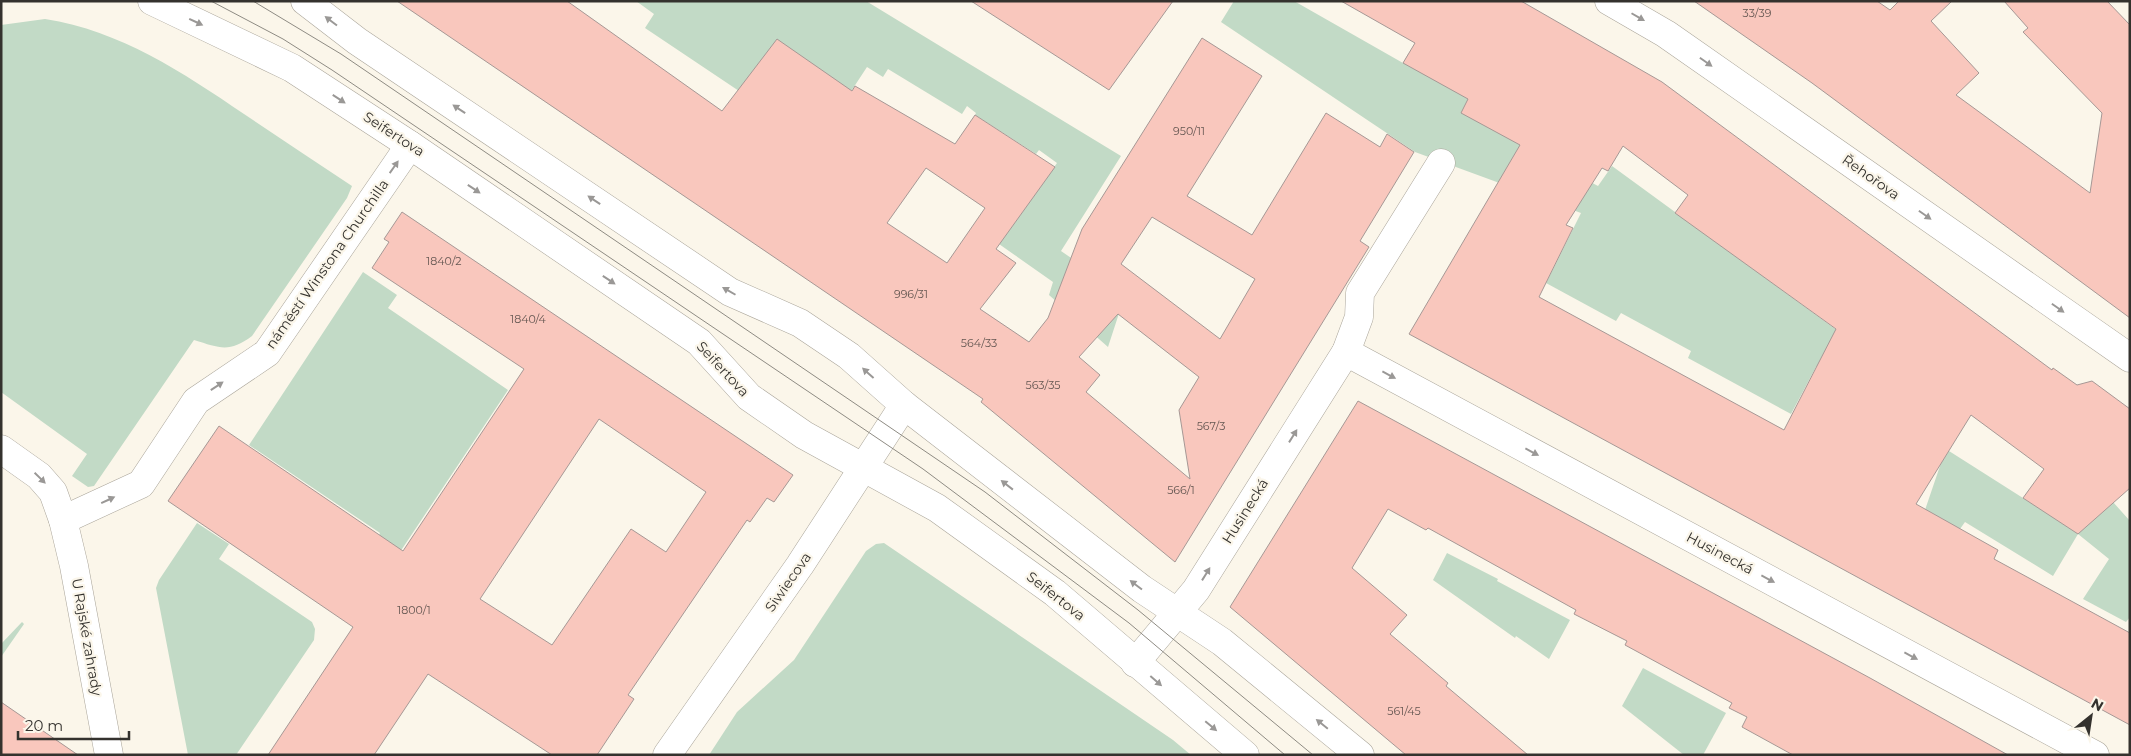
<svg xmlns="http://www.w3.org/2000/svg" width="2131" height="756" font-family="Montserrat,sans-serif">
<style>
.green{fill:#c2dac6}
.building{fill:#f9c7bd;stroke:#a69895;fill-rule:evenodd}
.lines{fill:none;stroke-linecap:round;stroke-linejoin:round}
.street-casing{stroke:#aaa59a;stroke-width:29}
.secondary-casing{stroke:#aaa59a;stroke-width:29}
.street{stroke:#fff;stroke-width:28}
.secondary{stroke:#fff;stroke-width:28}
.tram{stroke:#8e8b83;stroke-width:1}
.oneway{fill:#9a9896}
.labels{text-anchor:middle;dominant-baseline:central;stroke-width:4.5;stroke-linejoin:round;paint-order:stroke}
.number-label{font-size:11px;fill:#655752}
.street-label{font-size:14px;fill:#34322e;stroke:#fbf6ea}
</style>
<rect width="100%" height="100%" fill="#fbf6ea"/>
<g class="green">
<path d="M 636,1 L 866,1 L 1121,156 L 1061,251 L 1125,295 L 1108,347 L 1049,295 L 1053,282 L 999,244 L 1057,163 L 1039,150 L 1036,154 L 975,115 L 976,113 L 967,106 L 962,114 L 888,69 L 883,77 L 867,67 L 823,134 L 739,91 L 645,28 L 654,14 Z"/>
<path d="M 1234,1 L 1294,1 L 1403,63 L 1408,54 L 1473,90 L 1538,154 L 1598,186 L 1612,166 L 1860,347 L 1816,367 L 1791,414 L 1688,358 L 1691,351 L 1621,313 L 1616,321 L 1546,283 L 1581,213 L 1415,152 L 1221,22 Z"/>
<path d="M 45,19 C 121,31 182,72 244,114 C 280,138 316,162 352,186 L 347,198 L 252,336 C 229,353 220,348 194,340 L 94,486 L 88,487 L 72,476 L 87,454 L 1,392 L 1,25 Z"/>
<path d="M 363,272 L 397,295 L 388,308 L 508,390 L 400,552 L 378,537 L 380,533 L 249,445 Z"/>
<path d="M 1949,451 L 2078,533 L 2113,502 L 2130,521 L 2130,617 L 2126,622 L 2083,599 L 2109,559 L 2078,534 L 2053,576 L 1965,522 L 1960,529 L 1925,510 L 1941,463 Z"/>
<path d="M 197,523 L 229,544 L 219,559 L 312,622 L 315,629 L 314,640 L 236,755 L 188,755 L 156,588 L 159,580 Z"/>
<path d="M 884,543 L 1173,740 L 1191,755 L 709,755 L 737,712 L 794,660 L 866,551 L 876,544 Z"/>
<path d="M 1447,553 L 1498,579 L 1497,581 L 1570,620 L 1549,659 L 1516,636 L 1515,638 L 1433,580 Z"/>
<path d="M 22,622 L 24,624 L 1,657 L 1,644 Z"/>
<path d="M 1643,668 L 1726,713 L 1703,755 L 1684,755 L 1622,706 Z"/>
</g>
<g class="building">
<path d="M 397,1 L 567,1 L 722,111 L 777,39 L 852,91 L 855,86 L 955,144 L 975,115 L 1055,167 L 996,249 L 1016,263 L 980,309 L 1029,342 L 1048,318 L 1082,229 L 1202,38 L 1262,76 L 1187,196 L 1252,235 L 1326,113 L 1380,147 L 1387,134 L 1414,152 L 1360,241 L 1369,247 L 1175,562 L 981,402 L 983,399 ZM 926,168 L 985,208 L 947,263 L 887,223 ZM 1152,217 L 1255,279 L 1220,339 L 1121,264 ZM 1118,314 L 1199,377 L 1179,410 L 1190,479 L 1086,392 L 1100,375 L 1079,357 Z"/>
<path d="M 971,1 L 1173,1 L 1109,90 Z"/>
<path d="M 1341,1 L 1521,1 L 1662,82 L 2052,370 L 2053,368 L 2077,385 L 2092,381 L 2130,409 L 2130,488 L 2078,534 L 2023,498 L 2044,469 L 1971,415 L 1916,504 L 1998,550 L 1994,559 L 2130,633 L 2130,725 L 1409,334 L 1520,145 L 1461,113 L 1468,99 L 1403,63 L 1415,43 ZM 1623,146 L 1688,195 L 1675,213 L 1836,329 L 1784,430 L 1539,297 L 1573,228 L 1566,225 L 1602,168 L 1608,171 Z"/>
<path d="M 1694,1 L 1877,1 L 1890,10 L 1899,1 L 1952,1 L 1931,21 L 1979,73 L 1956,95 L 2090,193 L 2102,113 L 2023,32 L 2028,28 L 2004,1 L 2107,1 L 2130,25 L 2130,318 L 1812,83 Z"/>
<path d="M 402,212 L 793,475 L 774,502 L 767,498 L 750,522 L 747,520 L 628,695 L 634,699 L 597,755 L 552,755 L 428,674 L 374,755 L 268,755 L 353,627 L 168,501 L 219,426 L 403,551 L 524,369 L 372,268 L 389,242 L 384,239 ZM 599,419 L 706,492 L 666,552 L 631,529 L 552,645 L 480,599 Z"/>
<path d="M 1358,401 L 1870,678 L 2008,755 L 1793,755 L 1742,727 L 1747,717 L 1729,708 L 1732,703 L 1625,645 L 1627,641 L 1574,614 L 1576,610 L 1428,528 L 1426,530 L 1388,509 L 1352,568 L 1407,615 L 1390,634 L 1448,683 L 1446,686 L 1528,755 L 1406,755 L 1230,607 Z"/>
<path d="M 1,702 L 78,755 L 1,755 Z"/>
</g>
<g class="lines">
<defs>
<g id="street">
<path d="M 1609,1 L 1666,34 L 2130,358"/>
<path d="M 1346,352 L 2095,755"/>
<path d="M 1,449 L 39,476 L 53,492 L 63,520 L 74,566 L 109,755"/>
<path d="M 63,520 L 141,484 L 196,401 L 267,353 L 410,145"/>
<path d="M 1135,663 L 1196,590 L 1346,352 L 1359,317 L 1360,293 L 1441,163"/>
</g>
<g id="secondary">
<path d="M 152,1 L 292,68 L 410,145 L 699,342 L 749,397 L 804,435 L 937,508 L 1055,593 L 1245,755"/>
<path d="M 305,1 L 357,41 L 730,292 L 800,323 L 849,356 L 904,405 L 1142,589 L 1222,642 L 1360,755"/>
<path d="M 667,755 L 800,565 L 904,405"/>
</g>
</defs>
<use href="#street" class="street-casing"/>
<use href="#secondary" class="secondary-casing"/>
<use href="#street" class="street"/>
<use href="#secondary" class="secondary"/>
<g class="tram">
<path d="M 211,1 L 283,39 L 332,70 L 923,469 L 1129,623 L 1285,755"/>
<path d="M 253,1 L 341,54 L 985,492 L 1138,610 L 1313,755"/>
</g>
</g>
<defs><path id="oneway-solid" d="M-6-.8H1V-3.2L6.5 0L1 3.2V.8H-6Z" transform="scale(1.25)"/></defs>
<g class="oneway">
<use href="#oneway-solid" transform="translate(1638 17) rotate(30)"/>
<use href="#oneway-solid" transform="translate(331 21) rotate(-143)"/>
<use href="#oneway-solid" transform="translate(196 22) rotate(25)"/>
<use href="#oneway-solid" transform="translate(1706 62) rotate(35)"/>
<use href="#oneway-solid" transform="translate(339 99) rotate(33)"/>
<use href="#oneway-solid" transform="translate(459 109) rotate(-146)"/>
<use href="#oneway-solid" transform="translate(394 167) rotate(-55)"/>
<use href="#oneway-solid" transform="translate(474 189) rotate(34)"/>
<use href="#oneway-solid" transform="translate(594 200) rotate(-146)"/>
<use href="#oneway-solid" transform="translate(1925 215) rotate(35)"/>
<use href="#oneway-solid" transform="translate(609 280) rotate(34)"/>
<use href="#oneway-solid" transform="translate(729 291) rotate(-150)"/>
<use href="#oneway-solid" transform="translate(2058 308) rotate(35)"/>
<use href="#oneway-solid" transform="translate(868 373) rotate(-138)"/>
<use href="#oneway-solid" transform="translate(1389 375) rotate(28)"/>
<use href="#oneway-solid" transform="translate(217 386) rotate(-34)"/>
<use href="#oneway-solid" transform="translate(1293 436) rotate(-58)"/>
<use href="#oneway-solid" transform="translate(1532 452) rotate(28)"/>
<use href="#oneway-solid" transform="translate(40 478) rotate(44)"/>
<use href="#oneway-solid" transform="translate(1007 485) rotate(-142)"/>
<use href="#oneway-solid" transform="translate(108 500) rotate(-25)"/>
<use href="#oneway-solid" transform="translate(1206 574) rotate(-58)"/>
<use href="#oneway-solid" transform="translate(1768 579) rotate(28)"/>
<use href="#oneway-solid" transform="translate(1136 585) rotate(-143)"/>
<use href="#oneway-solid" transform="translate(1911 656) rotate(28)"/>
<use href="#oneway-solid" transform="translate(1156 681) rotate(41)"/>
<use href="#oneway-solid" transform="translate(1322 724) rotate(-141)"/>
<use href="#oneway-solid" transform="translate(1211 726) rotate(40)"/>
</g>
<g class="labels">
<g class="number-label">
<text x="1757" y="13">33/39</text>
<text x="1189" y="131">950/11</text>
<text x="444" y="261">1840/2</text>
<text x="911" y="294">996/31</text>
<text x="528" y="319">1840/4</text>
<text x="979" y="343">564/33</text>
<text x="1043" y="385">563/35</text>
<text x="1211" y="426">567/3</text>
<text x="1181" y="490">566/1</text>
<text x="414" y="610">1800/1</text>
<text x="1404" y="711">561/45</text>
</g>
<g class="street-label">
<text transform="translate(394 134) rotate(33)">Seifertova</text>
<text transform="translate(1871 177) rotate(35)">Řehořova</text>
<text transform="translate(327 264) rotate(-55)">náměstí Winstona Churchilla</text>
<text transform="translate(723 369) rotate(47)">Seifertova</text>
<text transform="translate(1245 511) rotate(-58)">Husinecká</text>
<text transform="translate(1720 553) rotate(28)">Husinecká</text>
<text transform="translate(788 582) rotate(-55)">Siwiecova</text>
<text transform="translate(1056 596) rotate(38)">Seifertova</text>
<text transform="translate(87 637) rotate(80)">U Rajské zahrady</text>
</g>
</g>
<rect width="2131" height="756" fill="none" stroke="#34322e" stroke-width="5"/>
<g transform="translate(2091 716) rotate(30)" stroke="#fbf6ea" stroke-width="4" paint-order="stroke">
<path d="M0-4L9 19L0 12L-9 19Z" fill="#34322e"/>
<text y="-8" font-size="14" font-weight="bold" text-anchor="middle" fill="#34322e">N</text>
</g>
<path d="M18 731v8h111v-8" fill="none" stroke="#34322e" stroke-width="2.5"/>
<text x="25" y="731" font-size="15" fill="#34322e" stroke="#fbf6ea" stroke-width="4" paint-order="stroke">20 m</text>
</svg>
